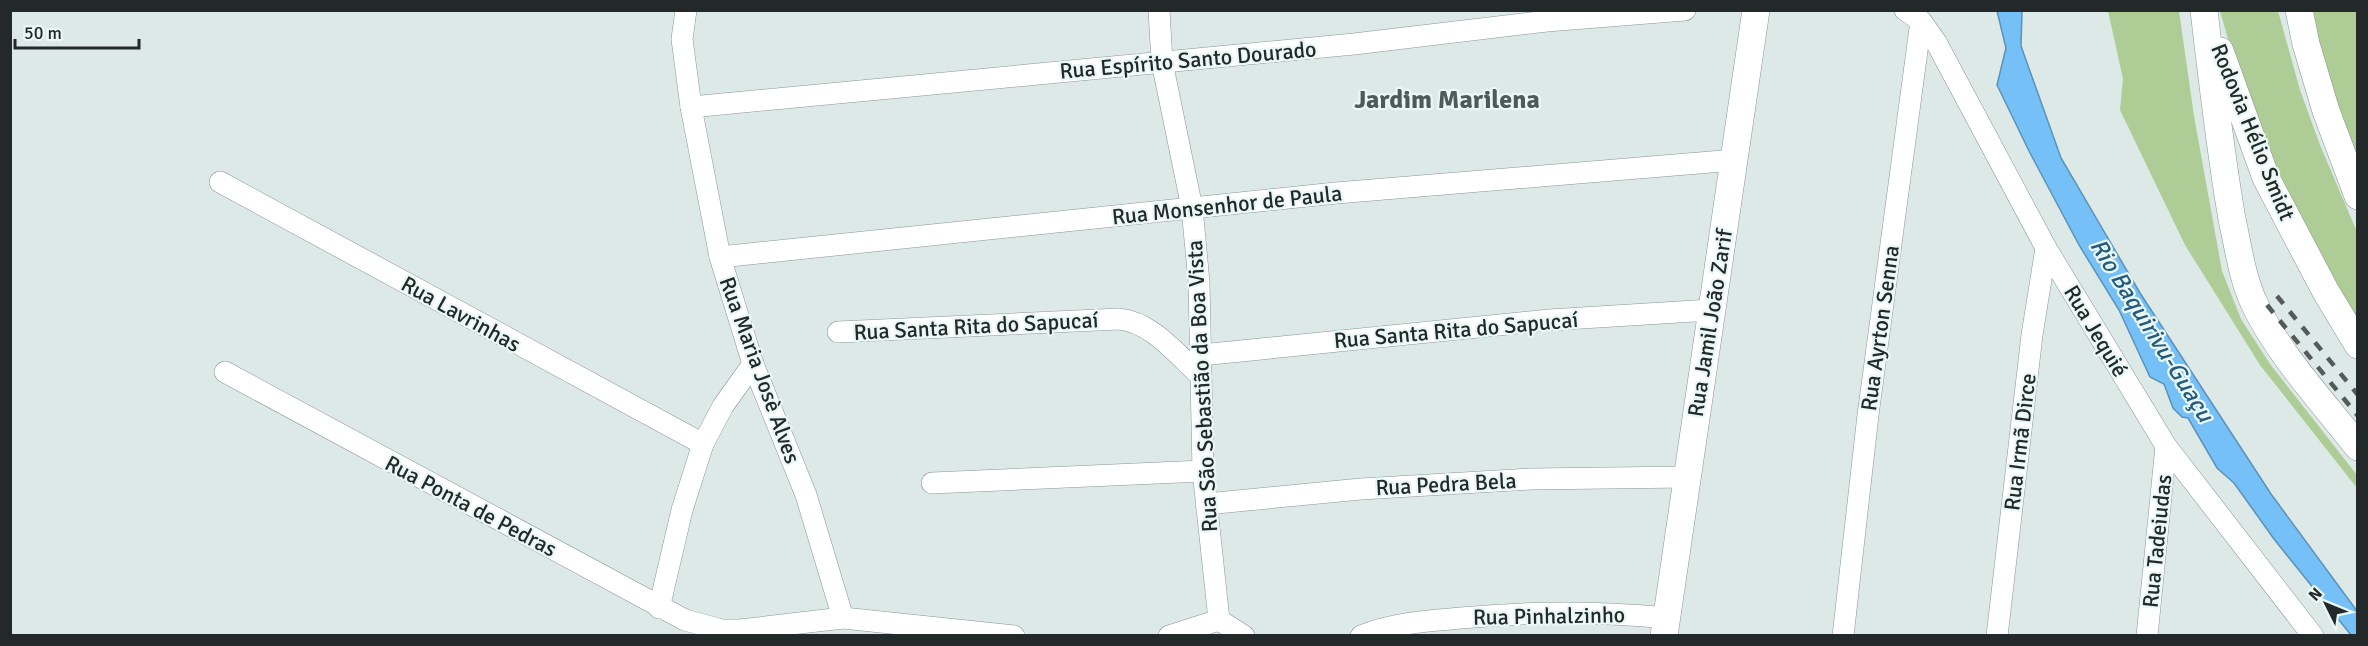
<svg xmlns="http://www.w3.org/2000/svg" width="2368" height="646" font-family="Signika,sans-serif">
<style>
.green{fill:#aecd96}
.water{fill:#75c0f6;stroke:#5c92b8;stroke-width:1.5}
.lines{fill:none;stroke-linecap:round;stroke-linejoin:round}
.minor-casing{stroke:#899694;stroke-width:22}
.major-casing{stroke:#899694;stroke-width:28}
.minor{stroke:#fff;stroke-width:21}
.major{stroke:#fff;stroke-width:27}
.rail{stroke:#535a59;stroke-width:4.5;stroke-dasharray:10 10;stroke-linecap:butt}
.labels{text-anchor:middle;dominant-baseline:central;stroke-width:4.5;stroke-linejoin:round;paint-order:stroke}
.street-label{font-size:22px;fill:#232828;stroke:#e9f7f5}
.water-label{font-size:24px;font-style:italic;fill:#235a7e;stroke:#e9f7f5}
.quarter-label{font-size:26px;font-weight:bold;fill:#4e5a58;stroke:#e9f7f5}
</style>
<rect width="100%" height="100%" fill="#dce9e7"/>
<g class="green">
<path d="M 2108,11 L 2179,11 L 2194,116 L 2222,271 L 2241,319 L 2270,364 L 2357,475 L 2357,488 L 2260,365 L 2185,245 L 2120,110 L 2123,79 Z"/>
<path d="M 2220,11 L 2278,11 L 2300,90 L 2320,145 L 2357,232 L 2357,323 L 2276,173 L 2234,60 Z"/>
<path d="M 2310,11 L 2357,11 L 2357,166 L 2350,151 Z"/>
</g>
<path class="water" d="M 1997,11 L 2022,11 L 2021,46 L 2061,158 L 2140,293 L 2271,494 L 2357,611 L 2357,635 L 2351,635 L 2274,539 L 2234,483 L 2217,468 L 2188,418 L 2182,417 L 2173,408 L 2164,384 L 2150,377 L 2119,310 L 2079,245 L 2030,153 L 1997,85 L 2006,48 Z"/>
<g class="lines">
<defs>
<g id="minor">
<path d="M 686,10 L 682,39 L 691,107 L 720,257 L 753,364 L 806,495 L 843,618"/>
<path d="M 1159,10 L 1162,62 L 1192,208 L 1199,282 L 1203,471 L 1219,620"/>
<path d="M 1905,10 L 1921,21 L 1936,42 L 2046,248 L 2166,446 L 2313,636"/>
<path d="M 691,107 L 1354,44 L 1547,21 L 1685,10"/>
<path d="M 220,182 L 703,444"/>
<path d="M 720,257 L 1336,193 L 1735,160"/>
<path d="M 838,332 L 1119,319 C 1152,322 1177,355 1201,376"/>
<path d="M 1201,355 L 1549,320 L 1711,310"/>
<path d="M 225,372 L 685,620 L 722,630 L 740,630 L 843,618 L 1014,636"/>
<path d="M 932,483 L 1203,471"/>
<path d="M 1206,504 L 1361,489 L 1531,479 L 1687,477"/>
<path d="M 659,608 L 682,510 L 703,444 L 723,406 L 753,364"/>
<path d="M 1219,620 L 1244,636"/>
<path d="M 1169,636 L 1219,620"/>
<path d="M 1361,636 C 1393,623 1427,621 1461,618 C 1533,611 1595,611 1667,618"/>
<path d="M 1843,636 L 1868,415 L 1921,21"/>
<path d="M 1997,636 L 2032,335 L 2046,248"/>
<path d="M 2147,636 L 2166,446"/>
</g>
<g id="major">
<path d="M 2204,10 C 2212,80 2220,150 2232,219 C 2238,246 2242,277 2254,303 C 2278,354 2323,402 2358,447"/>
<path d="M 2299,10 L 2306,44 L 2326,111 L 2358,196"/>
<path d="M 2220,51 L 2266,178 L 2326,292 L 2358,345"/>
<path d="M 1664,636 L 1756,10"/>
</g>
</defs>
<use href="#minor" class="minor-casing"/>
<use href="#major" class="major-casing"/>
<use href="#minor" class="minor"/>
<use href="#major" class="major"/>
<g class="rail">
<path d="M 2277,296 L 2358,395"/>
<path d="M 2267,305 L 2358,416"/>
</g>
</g>
<g class="labels">
<g class="street-label">
<text transform="translate(1188 60) rotate(-5)">Rua Espírito Santo Dourado</text>
<text transform="translate(2253 132) rotate(68)">Rodovia Hélio Smidt</text>
<text transform="translate(1227 205) rotate(-6)">Rua Monsenhor de Paula</text>
<text transform="translate(461 314) rotate(29)">Rua Lavrinhas</text>
<text transform="translate(1710 323) rotate(-81)">Rua Jamil João Zarif</text>
<text transform="translate(976 326) rotate(-3)">Rua Santa Rita do Sapucaí</text>
<text transform="translate(1880 328) rotate(-82)">Rua Ayrton Senna</text>
<text transform="translate(1456 330) rotate(-5)">Rua Santa Rita do Sapucaí</text>
<text transform="translate(2096 331) rotate(59)">Rua Jequié</text>
<text transform="translate(760 370) rotate(70)">Rua Maria Josè Alves</text>
<text transform="translate(1202 386) rotate(-93)">Rua São Sebastião da Boa Vista</text>
<text transform="translate(2020 442) rotate(-83)">Rua Irmã Dirce</text>
<text transform="translate(1446 484) rotate(-3)">Rua Pedra Bela</text>
<text transform="translate(471 506) rotate(28)">Rua Ponta de Pedras</text>
<text transform="translate(2157 541) rotate(-84)">Rua Tadeiudas</text>
<text transform="translate(1549 616) rotate(-1)">Rua Pinhalzinho</text>
</g>
<g class="water-label">
<text transform="translate(2152 330) rotate(58)">Rio Baquirivu-Guaçu</text>
</g>
<g class="quarter-label">
<text x="1447" y="100">Jardim Marilena</text>
</g>
</g>
<rect width="2368" height="646" fill="none" stroke="#232828" stroke-width="24"/>
<g transform="translate(2326 604) rotate(313)" stroke="#e9f7f5" stroke-width="4.5" paint-order="stroke">
<path d="M0-4.5L10 22L0 15L-10 22Z" fill="#232828"/>
<text y="-9" font-size="16" font-weight="bold" text-anchor="middle" fill="#232828">N</text>
</g>
<path d="M15 39v9h124v-9" fill="none" stroke="#232828" stroke-width="3"/>
<text x="24" y="39" font-size="18" fill="#232828" stroke="#e9f7f5" stroke-width="4.5" paint-order="stroke">50 m</text>
</svg>
